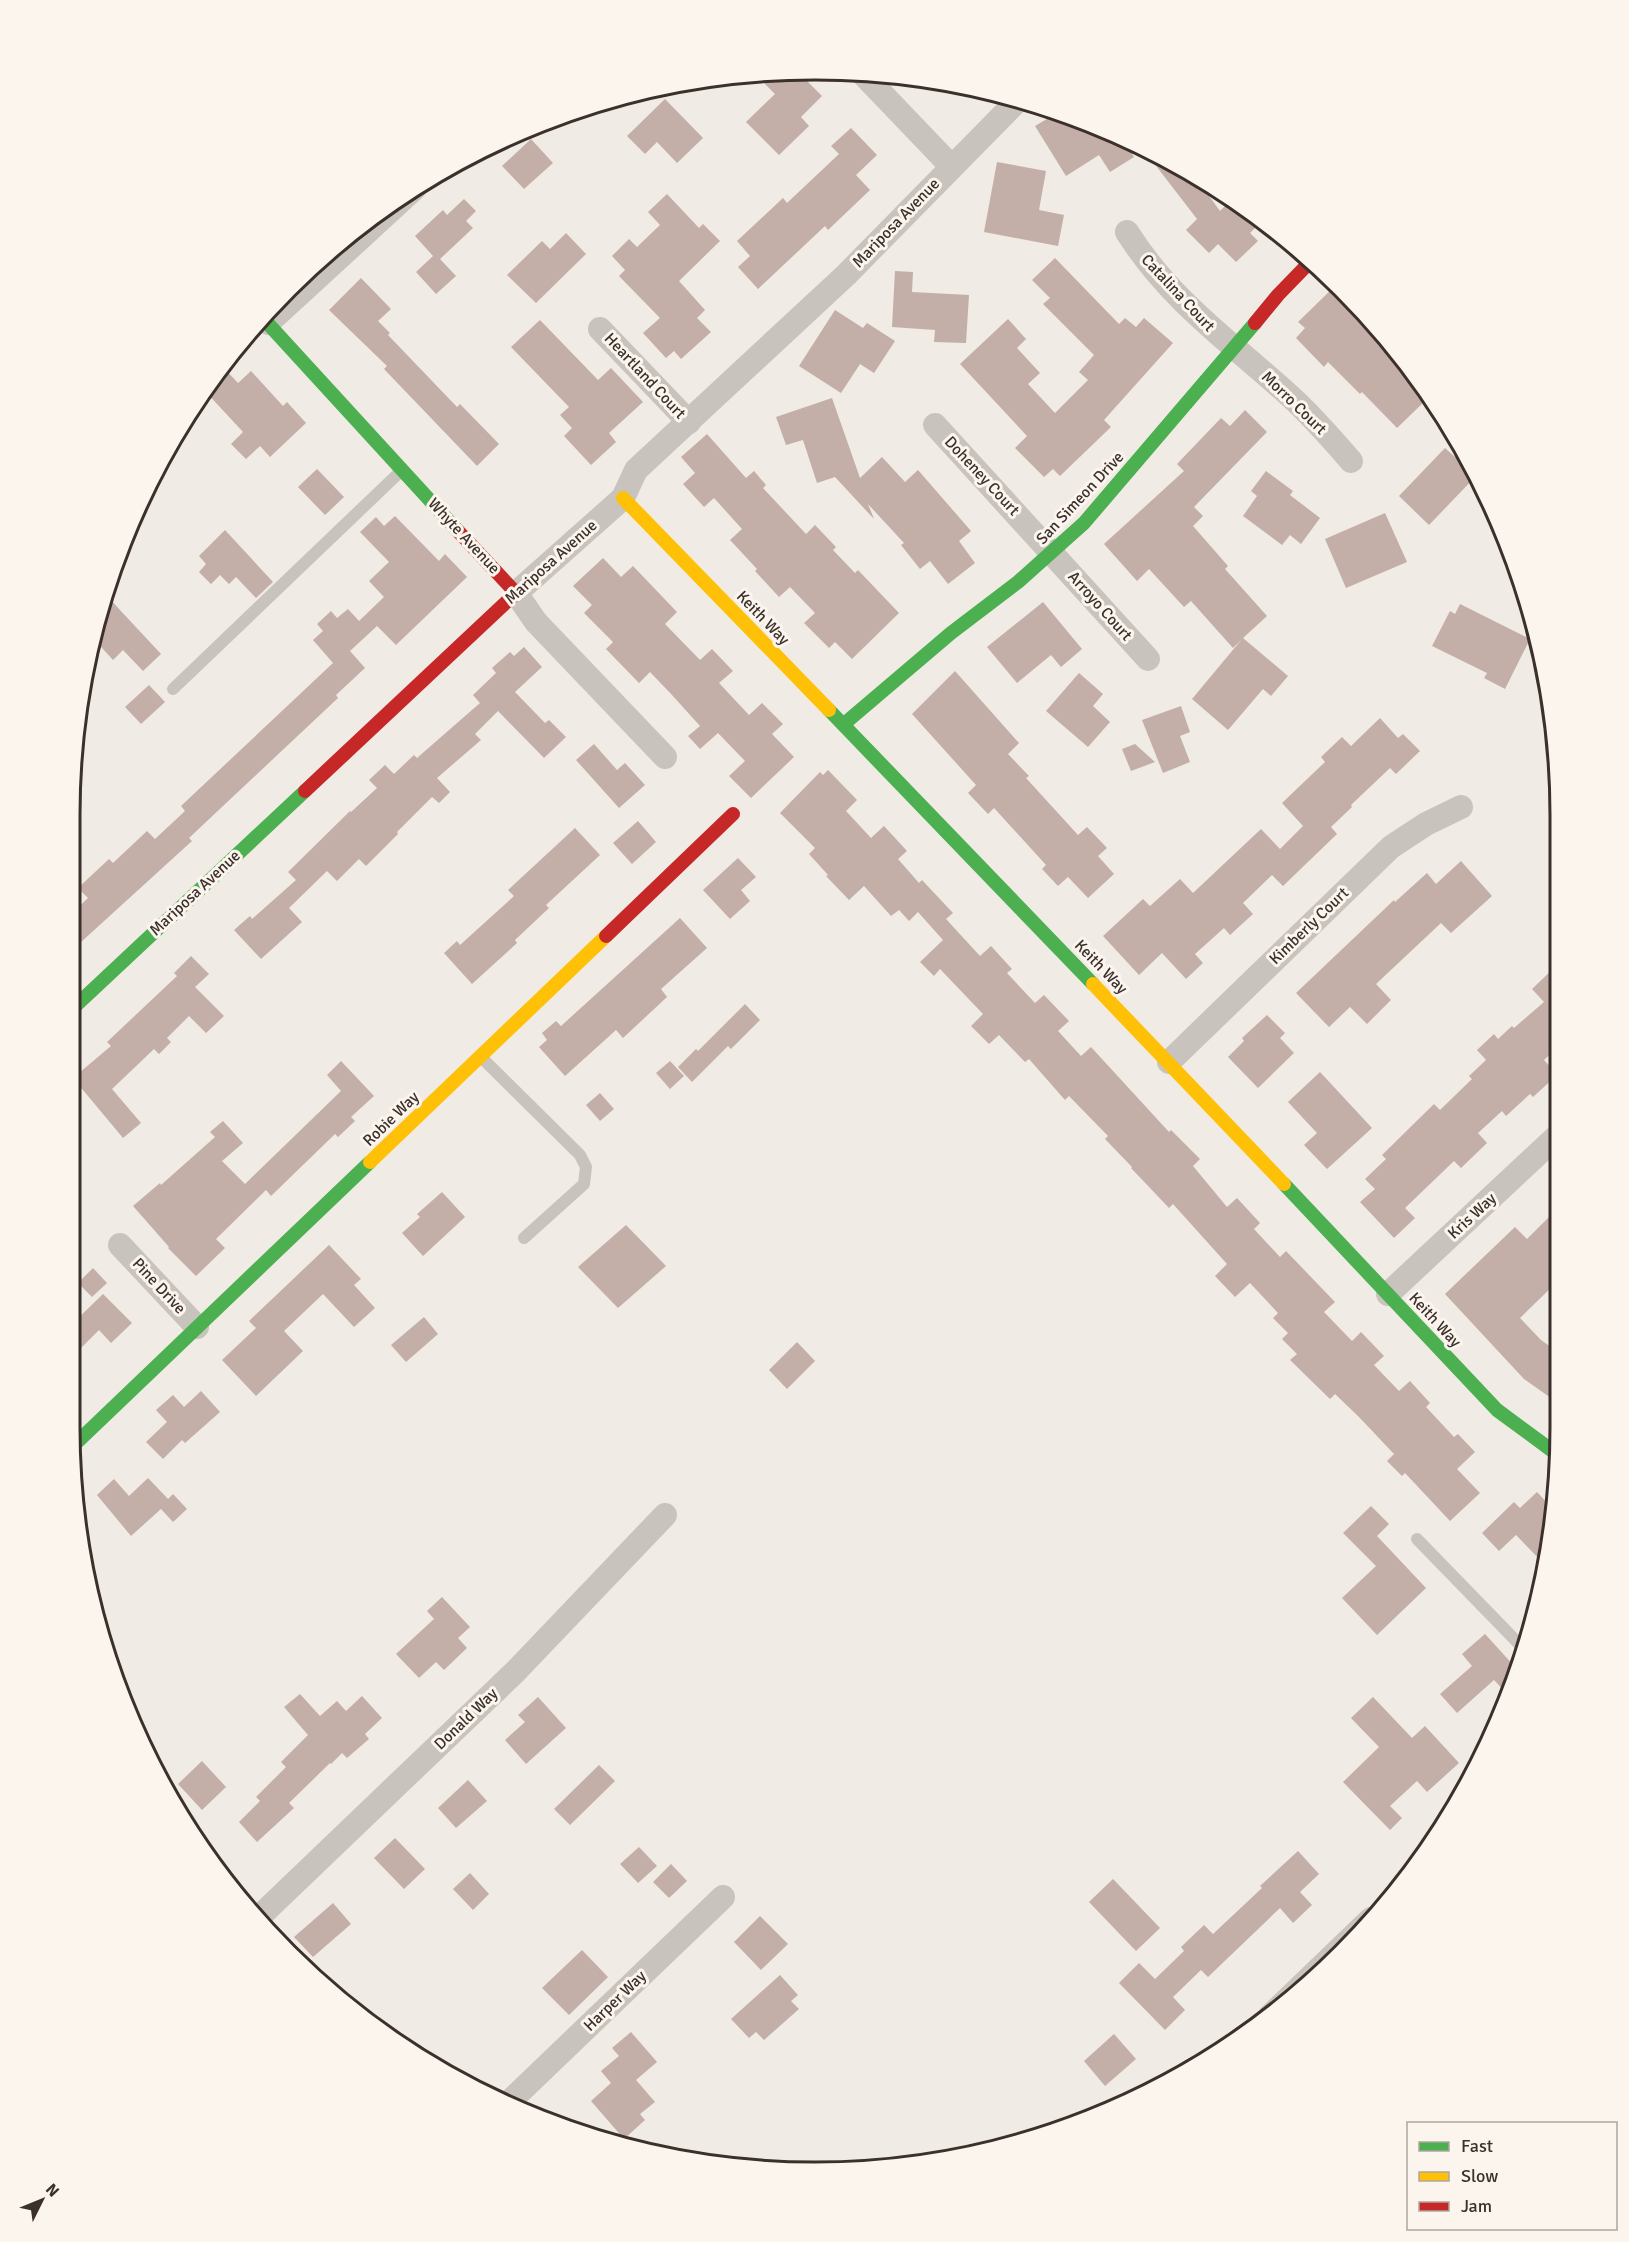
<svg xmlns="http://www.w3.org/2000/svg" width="1629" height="2242" font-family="Signika,sans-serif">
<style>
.building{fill:#c3afa7}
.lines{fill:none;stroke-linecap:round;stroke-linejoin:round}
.lane{stroke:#c9c3be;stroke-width:12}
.street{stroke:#c9c3be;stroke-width:24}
.fast{stroke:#4caf50;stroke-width:14}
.slow{stroke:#ffc107;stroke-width:14}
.jam{stroke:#c62828;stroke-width:14}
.labels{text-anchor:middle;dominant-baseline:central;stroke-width:6;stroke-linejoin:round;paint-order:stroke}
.street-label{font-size:16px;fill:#3b302b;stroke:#fbf5ee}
.rim{fill:none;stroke:#3b302b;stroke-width:3}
</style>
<rect width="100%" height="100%" fill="#f0ebe5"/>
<g class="building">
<path d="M 799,73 L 822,96 L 801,117 L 809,126 L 779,155 L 746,122 L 775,94 L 755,74 Z"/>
<path d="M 665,99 L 703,138 L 677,163 L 657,142 L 645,154 L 627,136 Z"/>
<path d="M 1057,113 L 1122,137 L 1134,157 L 1110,172 L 1099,155 L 1066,176 L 1035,126 Z"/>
<path d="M 851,128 L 877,155 L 856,175 L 870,190 L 828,230 L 825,226 L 758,289 L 738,267 L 750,256 L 737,241 L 783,198 L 787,203 L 839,154 L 831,146 Z"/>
<path d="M 531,139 L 553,163 L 524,189 L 502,166 Z"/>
<path d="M 1140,145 L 1145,146 L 1196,178 L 1220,211 L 1231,200 L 1244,208 L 1259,224 L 1250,233 L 1258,241 L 1236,262 L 1218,244 L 1209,253 L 1186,230 L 1197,219 Z"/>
<path d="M 997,162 L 1046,171 L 1039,210 L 1064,215 L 1058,246 L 984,232 Z"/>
<path d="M 667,194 L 699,228 L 703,224 L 720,241 L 679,281 L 705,310 L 697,318 L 711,332 L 681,359 L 674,351 L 666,358 L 643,333 L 660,318 L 619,276 L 625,270 L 612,256 L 629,239 L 637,247 L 660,225 L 648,212 Z"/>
<path d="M 464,199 L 476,211 L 466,221 L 473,228 L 440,259 L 456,276 L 436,294 L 416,272 L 433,256 L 415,236 L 443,210 L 447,215 Z"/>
<path d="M 566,233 L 586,254 L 536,303 L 507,275 L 542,241 L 550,249 Z"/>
<path d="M 1055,258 L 1119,324 L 1125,318 L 1136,327 L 1144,318 L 1173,343 L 1104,420 L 1111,427 L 1060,476 L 1053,469 L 1044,477 L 1015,448 L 1027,436 L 960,364 L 1008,319 L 1026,339 L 1017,348 L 1040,373 L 1028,384 L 1055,413 L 1088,380 L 1079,372 L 1094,355 L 1043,304 L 1050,298 L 1032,280 Z"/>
<path d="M 895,271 L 913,272 L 912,292 L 969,295 L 966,343 L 934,342 L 935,330 L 892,327 Z"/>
<path d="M 361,278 L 391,309 L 378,321 L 390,333 L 388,335 L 457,407 L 460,404 L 499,444 L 477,466 L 384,369 L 387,366 L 329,310 Z"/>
<path d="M 1335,286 L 1375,323 L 1414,377 L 1408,382 L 1426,400 L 1397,428 L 1362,392 L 1360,394 L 1328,362 L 1324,367 L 1296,338 L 1305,328 L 1298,322 Z"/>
<path d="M 835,310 L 863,328 L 867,323 L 895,341 L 874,373 L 860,364 L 841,393 L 799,366 Z"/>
<path d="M 540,320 L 598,380 L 611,368 L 643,402 L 609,433 L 616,442 L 591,465 L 564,436 L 572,428 L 560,415 L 569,407 L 511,347 Z"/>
<path d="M 223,367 L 238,383 L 251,371 L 283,406 L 287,402 L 306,423 L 270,457 L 260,446 L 246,459 L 231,444 L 243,432 L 205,391 Z"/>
<path d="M 832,398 L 860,478 L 882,457 L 905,482 L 918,470 L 971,531 L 959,541 L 975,563 L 948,584 L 930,561 L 920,569 L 901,545 L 904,543 L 868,504 L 874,519 L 835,477 L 817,483 L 803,440 L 786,445 L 776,417 Z"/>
<path d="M 1245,410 L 1267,432 L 1194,507 L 1203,516 L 1193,526 L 1228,566 L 1225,569 L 1267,616 L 1243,638 L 1288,676 L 1271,696 L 1263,689 L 1228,730 L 1192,699 L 1242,639 L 1233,648 L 1191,601 L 1184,607 L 1149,569 L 1137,581 L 1104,544 L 1184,471 L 1177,464 L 1221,418 L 1230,426 Z"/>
<path d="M 707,434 L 746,478 L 754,471 L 766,485 L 763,488 L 806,534 L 815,525 L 836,547 L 833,550 L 855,573 L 858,570 L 899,613 L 852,659 L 835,642 L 829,648 L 804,623 L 815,613 L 790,587 L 779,597 L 755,571 L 757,569 L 730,540 L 742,529 L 714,498 L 704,507 L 683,484 L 695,473 L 681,457 Z"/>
<path d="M 1445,448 L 1455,457 L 1463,449 L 1477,475 L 1429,525 L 1399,496 Z"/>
<path d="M 317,469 L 344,497 L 325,515 L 298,487 Z"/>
<path d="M 1266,471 L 1293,491 L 1290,495 L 1320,518 L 1301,544 L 1290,535 L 1282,545 L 1243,516 L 1257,496 L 1251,491 Z"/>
<path d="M 1385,513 L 1407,562 L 1346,588 L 1325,539 Z"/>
<path d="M 395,516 L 439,561 L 445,554 L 467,577 L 396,645 L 377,626 L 350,651 L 365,668 L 336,695 L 338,698 L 189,838 L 192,841 L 69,953 L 69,916 L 88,898 L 78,888 L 109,859 L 113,863 L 147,831 L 155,839 L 185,811 L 181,806 L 333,663 L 313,640 L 323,631 L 317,624 L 331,611 L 337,618 L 348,609 L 359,621 L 384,597 L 369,581 L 389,562 L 360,532 L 376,517 L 384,526 Z"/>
<path d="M 225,530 L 273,582 L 256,598 L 236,577 L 229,584 L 220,575 L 211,584 L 199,572 L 206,564 L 199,556 Z"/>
<path d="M 603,558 L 621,577 L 633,566 L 677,612 L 665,624 L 700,660 L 712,649 L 733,671 L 719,683 L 749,715 L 762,703 L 783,724 L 772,734 L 794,757 L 751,798 L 729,776 L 745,761 L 718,733 L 700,749 L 688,736 L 700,726 L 672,695 L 650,672 L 639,683 L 606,649 L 613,642 L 584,613 L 592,605 L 573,586 Z"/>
<path d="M 106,595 L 161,654 L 143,671 L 123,650 L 113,660 L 93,638 Z"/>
<path d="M 1043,602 L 1082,649 L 1061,667 L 1051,655 L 1017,683 L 987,647 Z"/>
<path d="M 1460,604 L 1530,639 L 1505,689 L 1484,678 L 1487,673 L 1432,646 L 1450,611 L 1455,614 Z"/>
<path d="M 524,647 L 542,667 L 515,692 L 545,723 L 549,720 L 566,737 L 544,758 L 498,711 L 475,734 L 481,740 L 437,778 L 450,792 L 439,803 L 432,797 L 397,832 L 398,834 L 366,866 L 359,859 L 337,881 L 327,871 L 289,908 L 302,922 L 261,959 L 234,930 L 250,916 L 252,919 L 296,880 L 288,872 L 350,811 L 351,812 L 377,788 L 369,780 L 385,765 L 394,774 L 414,755 L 417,758 L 480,703 L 473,695 L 496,673 L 492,668 L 510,652 L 514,656 Z"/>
<path d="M 955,671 L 1019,743 L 1008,754 L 1029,776 L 1026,778 L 1078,835 L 1087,827 L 1107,848 L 1098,856 L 1114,874 L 1088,898 L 1068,877 L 1058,886 L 1042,869 L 1046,865 L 994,808 L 988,814 L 968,793 L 976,785 L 912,714 Z"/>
<path d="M 1079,673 L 1103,694 L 1093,706 L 1110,722 L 1088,747 L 1046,711 Z"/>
<path d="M 149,685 L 165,702 L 141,724 L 125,707 Z"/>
<path d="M 1181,706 L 1190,732 L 1180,736 L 1190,762 L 1163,773 L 1142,720 Z"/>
<path d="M 1380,718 L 1398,738 L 1403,734 L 1420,751 L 1396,774 L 1390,768 L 1351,805 L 1352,807 L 1331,827 L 1337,834 L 1283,886 L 1272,875 L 1243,903 L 1253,914 L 1230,935 L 1224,928 L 1195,954 L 1203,963 L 1186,979 L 1162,953 L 1139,975 L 1103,936 L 1143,899 L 1150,906 L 1180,879 L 1193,893 L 1261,829 L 1280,849 L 1303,826 L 1282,803 L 1325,762 L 1321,757 L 1342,737 L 1351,746 Z"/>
<path d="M 594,744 L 617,770 L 625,763 L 645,785 L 619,808 L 576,760 Z"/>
<path d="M 1135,744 L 1155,762 L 1131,771 L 1122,749 Z"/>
<path d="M 828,770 L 857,800 L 846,811 L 871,838 L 884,826 L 907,851 L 898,859 L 919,883 L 922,880 L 953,913 L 946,919 L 980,956 L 991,946 L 1012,969 L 1007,973 L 1035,1003 L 1044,995 L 1069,1021 L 1058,1031 L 1081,1056 L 1091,1047 L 1169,1132 L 1171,1130 L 1200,1159 L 1193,1166 L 1227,1207 L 1237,1198 L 1260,1223 L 1254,1229 L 1280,1257 L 1286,1251 L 1335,1302 L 1324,1312 L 1352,1341 L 1361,1332 L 1384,1356 L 1374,1365 L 1399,1391 L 1410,1381 L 1430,1403 L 1426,1407 L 1454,1437 L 1458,1434 L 1475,1452 L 1457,1469 L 1480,1493 L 1450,1521 L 1405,1473 L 1402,1476 L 1387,1461 L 1394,1454 L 1359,1417 L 1335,1394 L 1330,1399 L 1290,1360 L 1297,1354 L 1282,1339 L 1288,1333 L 1273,1318 L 1278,1313 L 1250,1283 L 1235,1297 L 1215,1276 L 1227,1264 L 1173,1204 L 1169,1208 L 1131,1168 L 1132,1167 L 1105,1139 L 1108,1136 L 1069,1096 L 1065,1100 L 1029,1059 L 1025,1062 L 999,1035 L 989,1044 L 971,1026 L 983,1014 L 940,969 L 934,976 L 920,962 L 943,940 L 918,912 L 909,921 L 899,910 L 891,916 L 864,886 L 849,900 L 826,876 L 828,875 L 809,854 L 815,848 L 780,813 L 820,772 L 823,775 Z"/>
<path d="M 638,821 L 656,842 L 632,864 L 613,843 Z"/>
<path d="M 575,828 L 600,855 L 546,905 L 549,908 L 515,940 L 517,943 L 472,984 L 444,953 L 457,941 L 460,945 L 514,896 L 508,890 Z"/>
<path d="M 738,858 L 756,877 L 741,890 L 750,901 L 730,919 L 703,890 Z"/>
<path d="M 1461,861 L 1492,896 L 1451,933 L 1441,923 L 1376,984 L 1391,1000 L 1367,1024 L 1350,1007 L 1329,1027 L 1296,993 L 1394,900 L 1395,902 L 1427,873 L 1436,884 Z"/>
<path d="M 680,918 L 707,948 L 661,989 L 667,997 L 623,1038 L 616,1030 L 565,1076 L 539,1047 L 547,1040 L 542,1033 L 556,1021 L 561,1026 Z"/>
<path d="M 191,956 L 209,974 L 195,987 L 224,1016 L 206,1033 L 189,1016 L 167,1038 L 171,1042 L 159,1054 L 154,1049 L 112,1089 L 141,1123 L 123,1138 L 73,1078 L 111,1046 L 107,1042 L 177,976 L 174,973 Z"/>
<path d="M 1555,967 L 1556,1049 L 1544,1060 L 1556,1073 L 1556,1076 L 1533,1097 L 1530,1094 L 1506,1116 L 1502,1111 L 1478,1133 L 1487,1143 L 1461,1168 L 1454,1161 L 1405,1208 L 1415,1218 L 1394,1238 L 1360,1202 L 1375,1189 L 1365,1179 L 1386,1159 L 1382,1155 L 1434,1104 L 1440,1110 L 1472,1079 L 1469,1076 L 1486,1060 L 1477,1050 L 1494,1034 L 1498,1039 L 1512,1026 L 1514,1028 L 1544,1002 L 1532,989 Z"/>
<path d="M 745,1004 L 760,1020 L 731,1049 L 728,1046 L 692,1082 L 678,1067 L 696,1049 L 698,1051 Z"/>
<path d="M 1267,1015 L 1285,1033 L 1280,1038 L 1294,1053 L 1258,1088 L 1228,1057 L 1244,1041 L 1242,1038 Z"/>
<path d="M 341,1061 L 374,1096 L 351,1117 L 355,1121 L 338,1137 L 335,1134 L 271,1196 L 266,1190 L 216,1239 L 225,1248 L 196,1276 L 168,1248 L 169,1247 L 133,1206 L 160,1183 L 161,1185 L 215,1137 L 210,1132 L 223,1121 L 243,1143 L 222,1161 L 245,1184 L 341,1091 L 327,1075 Z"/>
<path d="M 670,1061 L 684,1076 L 670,1089 L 656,1073 Z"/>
<path d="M 1320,1072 L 1372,1128 L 1327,1169 L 1304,1145 L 1317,1133 L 1288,1102 Z"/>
<path d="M 600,1093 L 614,1109 L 600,1121 L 586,1105 Z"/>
<path d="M 442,1192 L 465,1217 L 423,1256 L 402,1233 L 420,1217 L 417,1214 Z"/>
<path d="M 1549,1217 L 1557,1225 L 1557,1282 L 1520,1318 L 1541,1340 L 1558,1352 L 1558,1403 L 1524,1379 L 1445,1294 L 1515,1227 L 1527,1239 Z"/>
<path d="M 626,1225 L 666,1266 L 618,1308 L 578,1267 Z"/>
<path d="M 329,1245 L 361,1279 L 354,1285 L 375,1308 L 354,1327 L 323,1294 L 284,1331 L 303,1351 L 256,1396 L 222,1360 L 256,1328 L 249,1321 Z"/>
<path d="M 93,1268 L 107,1283 L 92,1297 L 78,1283 Z"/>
<path d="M 103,1294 L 132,1323 L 111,1343 L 99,1330 L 69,1360 L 69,1327 Z"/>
<path d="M 424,1317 L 438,1334 L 406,1362 L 391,1345 Z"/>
<path d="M 797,1342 L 815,1361 L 787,1389 L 769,1370 Z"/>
<path d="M 201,1391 L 220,1412 L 185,1443 L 182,1440 L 163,1459 L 146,1442 L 167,1422 L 156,1410 L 173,1395 L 184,1407 Z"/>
<path d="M 148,1478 L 168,1499 L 173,1494 L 187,1509 L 173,1522 L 161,1509 L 131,1536 L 97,1495 L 114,1479 L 129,1496 Z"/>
<path d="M 1537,1492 L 1553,1509 L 1544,1564 L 1516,1535 L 1499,1551 L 1482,1533 L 1514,1502 L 1520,1508 Z"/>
<path d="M 1371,1506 L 1389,1524 L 1377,1536 L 1426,1588 L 1377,1635 L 1342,1598 L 1376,1566 L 1343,1533 Z"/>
<path d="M 442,1597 L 470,1627 L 458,1638 L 467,1648 L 444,1670 L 436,1662 L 419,1678 L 396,1654 L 434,1619 L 427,1611 Z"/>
<path d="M 1485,1634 L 1516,1668 L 1507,1694 L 1494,1680 L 1457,1713 L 1440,1694 L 1472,1666 L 1462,1654 Z"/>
<path d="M 300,1694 L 320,1716 L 337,1701 L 346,1711 L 362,1696 L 382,1718 L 365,1734 L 369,1739 L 347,1758 L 342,1753 L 331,1764 L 330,1763 L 289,1803 L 294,1808 L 257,1842 L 239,1822 L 260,1801 L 256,1797 L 286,1767 L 281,1762 L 308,1735 L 284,1707 Z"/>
<path d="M 538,1697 L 566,1728 L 526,1764 L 505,1740 L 525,1722 L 518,1715 Z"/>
<path d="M 1373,1697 L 1412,1738 L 1425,1726 L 1459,1763 L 1427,1792 L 1417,1781 L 1390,1806 L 1402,1818 L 1390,1830 L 1343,1782 L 1379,1747 L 1351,1718 Z"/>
<path d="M 202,1761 L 226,1787 L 202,1810 L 178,1784 Z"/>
<path d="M 599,1765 L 615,1781 L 570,1825 L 554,1809 Z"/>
<path d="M 468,1780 L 487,1801 L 456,1828 L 438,1808 Z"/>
<path d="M 395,1838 L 425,1869 L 404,1889 L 374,1858 Z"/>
<path d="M 639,1847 L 657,1866 L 638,1883 L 620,1864 Z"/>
<path d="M 1298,1851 L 1319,1874 L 1300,1892 L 1312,1905 L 1293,1923 L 1280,1908 L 1208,1977 L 1201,1970 L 1173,1997 L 1185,2010 L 1165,2030 L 1119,1983 L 1139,1963 L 1155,1979 L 1184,1951 L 1181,1947 L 1204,1925 L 1213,1934 L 1262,1888 L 1260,1886 Z"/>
<path d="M 671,1864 L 687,1881 L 669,1898 L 653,1882 Z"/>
<path d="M 470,1873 L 489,1894 L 473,1910 L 453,1889 Z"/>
<path d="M 1113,1879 L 1160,1928 L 1136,1951 L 1089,1902 Z"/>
<path d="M 333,1903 L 351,1924 L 313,1957 L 294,1937 Z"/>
<path d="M 760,1916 L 788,1944 L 761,1970 L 734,1942 Z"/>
<path d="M 582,1950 L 608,1977 L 569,2015 L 542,1988 Z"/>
<path d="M 780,1975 L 798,1995 L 791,2001 L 799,2009 L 764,2040 L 756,2032 L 749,2038 L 731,2019 Z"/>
<path d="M 631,2032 L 657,2062 L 636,2080 L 655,2102 L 640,2114 L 645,2120 L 624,2139 L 591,2101 L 611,2083 L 601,2071 L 619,2056 L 612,2048 Z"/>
<path d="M 1114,2034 L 1136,2059 L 1105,2086 L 1084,2061 Z"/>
</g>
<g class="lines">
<g class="lane">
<path d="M 173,689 L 402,470"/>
<path d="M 481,1057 L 580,1155 L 586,1167 L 584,1184 L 524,1238"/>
<path d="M 1417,1539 L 1524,1649"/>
</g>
<g class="street">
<path d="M 860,71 L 951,166"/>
<path d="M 1127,232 C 1171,302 1232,343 1291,397 C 1313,417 1332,439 1351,461"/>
<path d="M 268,323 L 415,188"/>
<path d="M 600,329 L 689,422"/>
<path d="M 935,425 L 1148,659"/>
<path d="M 665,757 L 536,622 L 516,593 L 623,498 L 636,470 L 846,275 L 1019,99"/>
<path d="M 1169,1062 L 1391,847 L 1426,824 L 1461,807"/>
<path d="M 120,1245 L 197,1327"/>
<path d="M 1388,1294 L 1556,1137"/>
<path d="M 260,1916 L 515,1672 L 665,1515"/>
<path d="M 1270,2016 L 1371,1919"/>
<path d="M 507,2104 L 723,1897"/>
</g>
<g class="fast">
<path d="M 261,316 L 458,531"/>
<path d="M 829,710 L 1093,984"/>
<path d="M 844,724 L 951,633 L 1018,582 L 1084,523 L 1255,323"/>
<path d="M 69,1012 L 305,791"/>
<path d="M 1284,1184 L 1497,1410 L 1558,1455"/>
<path d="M 72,1447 L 370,1162"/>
</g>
<g class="slow">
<path d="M 623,498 L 829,710"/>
<path d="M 1093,984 L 1284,1184"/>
<path d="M 370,1162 L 606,936"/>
</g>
<g class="jam">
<path d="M 1255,323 L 1278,295 L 1310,262"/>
<path d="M 305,791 L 516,593 L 458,531"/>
<path d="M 606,936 L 733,814"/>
</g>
</g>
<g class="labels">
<g class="street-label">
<text transform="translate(896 223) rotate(-46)">Mariposa Avenue</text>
<text transform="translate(1178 293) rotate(47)">Catalina Court</text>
<text transform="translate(645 376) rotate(47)">Heartland Court</text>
<text transform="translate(1294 403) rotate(44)">Morro Court</text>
<text transform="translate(982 476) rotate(47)">Doheney Court</text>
<text transform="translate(1080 498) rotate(-47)">San Simeon Drive</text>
<text transform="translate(464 536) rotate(47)">Whyte Avenue</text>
<text transform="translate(551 562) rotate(-42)">Mariposa Avenue</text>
<text transform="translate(1100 606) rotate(48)">Arroyo Court</text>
<text transform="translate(763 618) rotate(46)">Keith Way</text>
<text transform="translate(195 893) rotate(-43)">Mariposa Avenue</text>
<text transform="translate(1309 926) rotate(-44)">Kimberly Court</text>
<text transform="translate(1101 967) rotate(46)">Keith Way</text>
<text transform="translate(391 1119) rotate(-44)">Robie Way</text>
<text transform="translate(1472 1216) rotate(-43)">Kris Way</text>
<text transform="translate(159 1286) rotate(47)">Pine Drive</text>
<text transform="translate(1435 1320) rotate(47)">Keith Way</text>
<text transform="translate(466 1719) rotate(-44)">Donald Way</text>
<text transform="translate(615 2001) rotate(-44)">Harper Way</text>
</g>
</g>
<path d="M0 0H1629V2242H0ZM815 80H815A735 735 0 0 1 1550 815V1427A735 735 0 0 1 815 2162H815A735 735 0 0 1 80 1427V815A735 735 0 0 1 815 80Z" fill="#fbf5ee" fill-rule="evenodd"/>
<path class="rim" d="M815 80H815A735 735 0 0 1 1550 815V1427A735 735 0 0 1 815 2162H815A735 735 0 0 1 80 1427V815A735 735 0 0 1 815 80Z"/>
<rect x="1407" y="2122" width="210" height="108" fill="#fbf5ee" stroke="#aea6a0" stroke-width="1.5"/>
<rect x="1419" y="2142" width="30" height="9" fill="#4caf50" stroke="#aea6a0" stroke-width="1.5"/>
<text x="1461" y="2152" font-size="18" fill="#3b302b">Fast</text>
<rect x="1419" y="2172" width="30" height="9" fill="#ffc107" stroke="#aea6a0" stroke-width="1.5"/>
<text x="1461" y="2182" font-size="18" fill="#3b302b">Slow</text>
<rect x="1419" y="2202" width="30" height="9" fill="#c62828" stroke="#aea6a0" stroke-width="1.5"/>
<text x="1461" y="2212" font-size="18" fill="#3b302b">Jam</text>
<g transform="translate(42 2200) rotate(47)" stroke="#fbf5ee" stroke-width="4.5" paint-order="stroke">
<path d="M0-4.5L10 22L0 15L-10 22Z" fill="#3b302b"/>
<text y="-9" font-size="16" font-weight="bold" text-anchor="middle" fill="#3b302b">N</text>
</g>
</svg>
